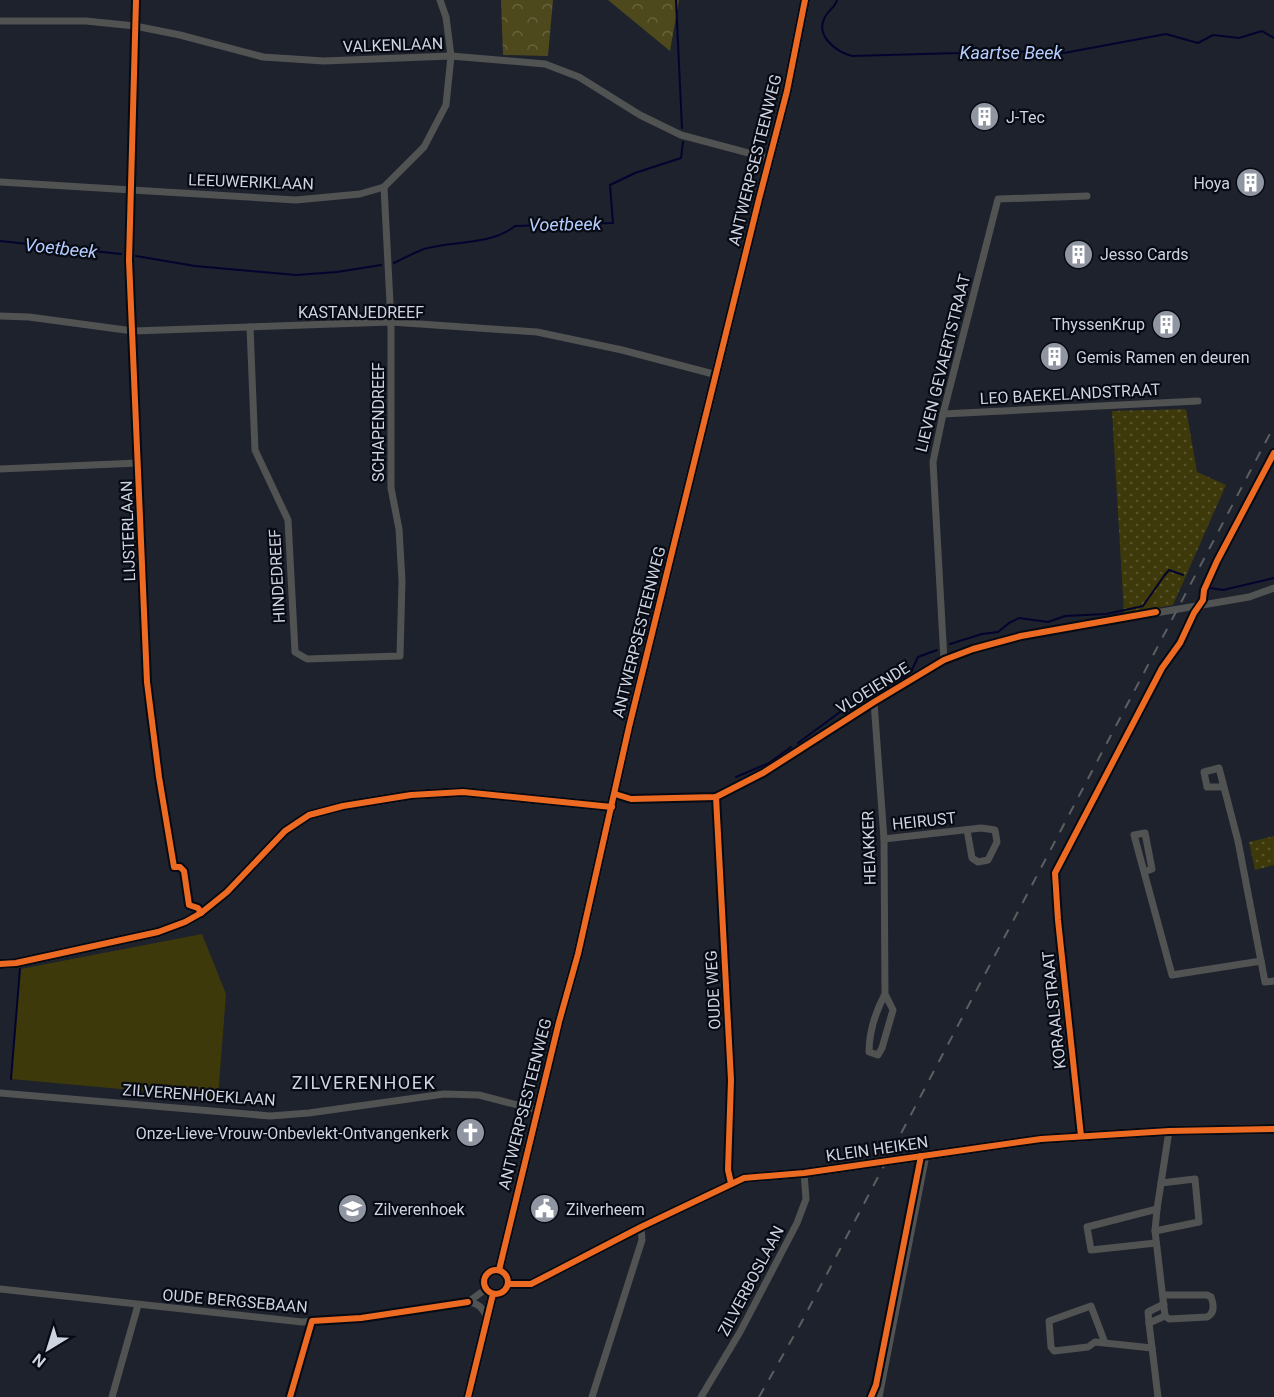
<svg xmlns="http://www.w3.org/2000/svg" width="1274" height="1397" font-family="Roboto,sans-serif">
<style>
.grass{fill:url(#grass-dots)}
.forest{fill:url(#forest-crowns)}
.green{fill:#3e390a}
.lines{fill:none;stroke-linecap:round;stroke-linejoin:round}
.stream{stroke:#03042e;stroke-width:2}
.street{stroke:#515252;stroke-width:7}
.secondary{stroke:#535452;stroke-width:10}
.primary{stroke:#5b5c59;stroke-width:10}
.rail{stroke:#5d5e60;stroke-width:2;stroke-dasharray:10 10;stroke-linecap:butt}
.cycleway-casing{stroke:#070a12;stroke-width:10}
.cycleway{stroke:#ed6a23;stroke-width:6}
.labels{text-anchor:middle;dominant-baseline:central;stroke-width:4.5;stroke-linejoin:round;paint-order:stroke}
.street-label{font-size:16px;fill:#cdd3e0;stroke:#070a12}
.poi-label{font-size:16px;fill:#cdd3e0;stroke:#070a12;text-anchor:start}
.water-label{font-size:18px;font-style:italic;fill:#b5ceff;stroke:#070a12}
.neighbourhood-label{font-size:18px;letter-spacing:1.5px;fill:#cdd3e0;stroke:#070a12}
</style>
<defs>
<pattern id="grass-dots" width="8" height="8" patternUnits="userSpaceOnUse" patternTransform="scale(1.5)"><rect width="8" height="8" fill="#3e390a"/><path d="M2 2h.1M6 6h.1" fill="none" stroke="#59552d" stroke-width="1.8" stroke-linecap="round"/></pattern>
<pattern id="forest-crowns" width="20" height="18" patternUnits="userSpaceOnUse" patternTransform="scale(1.5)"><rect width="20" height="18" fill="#4e491c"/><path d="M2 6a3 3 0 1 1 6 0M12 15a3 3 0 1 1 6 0" fill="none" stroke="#66623d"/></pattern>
</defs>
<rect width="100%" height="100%" fill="#1d222d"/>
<g class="grass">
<path d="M 1186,409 L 1197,472 L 1226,485 L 1173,605 L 1124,614 L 1112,411 Z"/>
<path d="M 1274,836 L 1274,865 L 1255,870 L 1249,842 Z"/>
</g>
<g class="forest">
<path d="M 501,0 L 553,0 L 548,56 L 503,55 Z"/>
<path d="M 608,0 L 679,0 L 670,51 Z"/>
</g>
<path class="green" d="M 202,934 L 226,994 L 218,1098 L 11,1079 L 20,969 Z"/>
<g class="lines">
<g class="stream">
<path d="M 676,0 L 682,128"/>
<path d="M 837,0 C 835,8 827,11 824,19 C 816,37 837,52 852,56 L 959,53 L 977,50 L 1064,53 L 1166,34 L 1198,43 L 1213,35 L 1239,38 L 1262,31 L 1274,38"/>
<path d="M 0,241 L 121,254"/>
<path d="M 136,256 L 195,266 L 296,275 L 337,272 L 381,265"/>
<path d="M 394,263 C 404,258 414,253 424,249 C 451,241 492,245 515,226 L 613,223 L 610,185 L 635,173 L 681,158 L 683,142"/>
<path d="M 1210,588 L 1223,590 L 1274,578"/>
<path d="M 950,644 L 982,634 L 998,632 L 1009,623 L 1019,618 L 1048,622 L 1065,616 L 1106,614 L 1139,607 L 1143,606 L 1164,576 L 1169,570 L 1183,575"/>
<path d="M 798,743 L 855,701 L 905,676 L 912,670 L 918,657 L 937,650"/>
<path d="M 736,777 L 769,763 L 791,747"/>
<path d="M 11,1079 L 20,969"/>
</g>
<g class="street">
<path d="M 0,21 L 86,21 L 135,26 L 180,35 L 263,57 L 324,61 L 451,56 L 545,64 L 579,77 L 640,115 L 681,135 L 771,159"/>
<path d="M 0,182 L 296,200 L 360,194 L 384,187 L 424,147 L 446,105 L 451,56 L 446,17 L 440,0"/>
<path d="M 130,191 L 129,260 L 147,682 L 159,777 L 174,867"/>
<path d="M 0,316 L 29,317 L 133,331 L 391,322 L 537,332 L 622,350 L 717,375"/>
<path d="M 250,327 L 255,450 L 288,520 L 295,652 L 307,659 L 400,656 L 402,581 L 399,529 L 391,488 L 391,322 L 384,187"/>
<path d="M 943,414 L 1198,401"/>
<path d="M 0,469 L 138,463"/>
<path d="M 944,660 L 933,462 L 943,414 L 998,199 L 1087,196"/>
<path d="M 874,702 L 884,839 L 885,994 C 876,1011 869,1032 869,1052 L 878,1055 L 882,1048 L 893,1010 L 885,994"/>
<path d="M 1224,787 L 1207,787 L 1204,772 L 1219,768 L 1238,841 L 1265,982 L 1274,981"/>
<path d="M 615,794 L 631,799 L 716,797 L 763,773 L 874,702 L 944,660 L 973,649 L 1021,636 L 1249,597 L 1274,588"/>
<path d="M 716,797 L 731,1080 L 728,1170 L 731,1183"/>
<path d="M 884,839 L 981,828 L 995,830 L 997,842 L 988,860 L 978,862 L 972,858 L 967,830"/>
<path d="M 1144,872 L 1152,869 L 1145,833 L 1134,835 L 1172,975 L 1261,961"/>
<path d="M 1054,882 L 1081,1136"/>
<path d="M 0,1093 L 270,1116 L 309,1113 L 444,1094 L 479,1095 L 537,1110"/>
<path d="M 1155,1231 L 1199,1222 L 1195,1179 L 1161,1183"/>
<path d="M 1156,1243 L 1091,1250 L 1087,1227 L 1157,1209"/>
<path d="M 0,1289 L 302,1322 L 361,1318 L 460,1304 L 468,1302 L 486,1289"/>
<path d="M 1163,1295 L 1207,1295 L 1211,1297 C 1214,1305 1215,1313 1207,1317 L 1169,1319 L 1165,1316"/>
<path d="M 468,1302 C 479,1303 483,1309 487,1317"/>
<path d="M 1149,1323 L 1148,1312 L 1164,1304"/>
<path d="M 1105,1343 L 1091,1306 L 1049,1321 L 1051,1347 L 1054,1351 L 1088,1347 L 1095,1342 L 1152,1348"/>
<path d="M 112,1397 L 138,1305"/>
<path d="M 290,1397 L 312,1321"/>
<path d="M 592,1397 L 642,1240 L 641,1227"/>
<path d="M 701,1397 L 740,1332 L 797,1223 L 806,1199 L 804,1173"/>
<path d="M 879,1397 L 926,1155"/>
<path d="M 1158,1397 L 1149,1323 L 1165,1316 L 1155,1231 L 1157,1209 L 1169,1131"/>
</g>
<g class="secondary">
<path d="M 0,964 L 16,963 L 158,932 L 185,922 L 201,913 L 227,892 L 285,831 L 309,815 L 343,806 L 411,795 L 463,792 L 612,807"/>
<path d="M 509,1284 L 531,1284 L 641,1227 L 744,1178 L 804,1173 L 1041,1139 L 1169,1131 L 1274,1129"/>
</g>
<g class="primary">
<circle cx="496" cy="1282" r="12"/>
<path d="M 499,1270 L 559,1022 L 578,954 L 629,727 L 759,199 L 787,91 L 805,0"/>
<path d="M 468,1397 L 493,1294"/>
</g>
<path class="rail" d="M 759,1397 L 800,1325 L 1274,426"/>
<defs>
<g id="cycleway">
<path d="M 136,0 L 129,260 L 147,682 L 159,777 L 174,867 L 180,867 L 184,871 L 189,905 L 198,908 L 201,913"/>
<path d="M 615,794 L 631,799 L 716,797 L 763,773 L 874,702 L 944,660 L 973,649 L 1021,636 L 1156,612"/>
<path d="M 716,797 L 731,1080 L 728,1170 L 731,1183"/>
<path d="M 0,964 L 16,963 L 158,932 L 185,922 L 201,913 L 227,892 L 285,831 L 309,815 L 343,806 L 411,795 L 463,792 L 612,807"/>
<path d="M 1081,1136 L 1058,920 L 1055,873 L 1162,668 L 1180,643 L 1194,613 L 1203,600 L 1204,590 L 1217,561 L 1274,453"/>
<circle cx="496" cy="1282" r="12"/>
<path d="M 499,1270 L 559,1022 L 578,954 L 629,727 L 759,199 L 787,91 L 805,0"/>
<path d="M 509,1284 L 531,1284 L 641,1227 L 744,1178 L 804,1173 L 1041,1139 L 1169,1131 L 1274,1129"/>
<path d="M 290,1397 L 312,1321 L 361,1318 L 468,1302"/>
<path d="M 468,1397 L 493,1294"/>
<path d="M 871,1397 L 876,1385 L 921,1156"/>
</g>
</defs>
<use href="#cycleway" class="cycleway-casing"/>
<use href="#cycleway" class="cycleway"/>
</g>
<defs>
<symbol id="building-disc" viewBox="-11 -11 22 22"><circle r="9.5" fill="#8f95a1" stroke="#070a12"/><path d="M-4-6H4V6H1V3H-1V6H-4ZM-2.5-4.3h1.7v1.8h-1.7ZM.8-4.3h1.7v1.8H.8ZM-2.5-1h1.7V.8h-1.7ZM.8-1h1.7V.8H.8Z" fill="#fff"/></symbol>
<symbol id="church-disc" viewBox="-11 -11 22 22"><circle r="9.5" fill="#8f95a1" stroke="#070a12"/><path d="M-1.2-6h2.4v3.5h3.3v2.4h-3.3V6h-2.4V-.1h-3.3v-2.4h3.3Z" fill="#fff"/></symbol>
<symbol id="school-disc" viewBox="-11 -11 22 22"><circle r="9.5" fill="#8f95a1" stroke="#070a12"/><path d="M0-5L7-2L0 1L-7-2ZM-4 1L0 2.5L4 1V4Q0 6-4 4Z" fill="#fff"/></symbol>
<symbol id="civic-disc" viewBox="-11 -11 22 22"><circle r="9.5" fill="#8f95a1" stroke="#070a12"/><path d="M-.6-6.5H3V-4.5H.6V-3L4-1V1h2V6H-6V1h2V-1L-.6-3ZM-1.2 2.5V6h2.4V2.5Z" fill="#fff"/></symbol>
</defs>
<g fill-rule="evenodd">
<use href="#building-disc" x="968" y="100" width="33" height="33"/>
<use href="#building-disc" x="1234" y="166" width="33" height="33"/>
<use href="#building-disc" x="1062" y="238" width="33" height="33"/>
<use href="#building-disc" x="1150" y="308" width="33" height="33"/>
<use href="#building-disc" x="1038" y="340" width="33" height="33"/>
<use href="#church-disc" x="454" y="1116" width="33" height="33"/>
<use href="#school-disc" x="336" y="1192" width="33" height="33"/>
<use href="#civic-disc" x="528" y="1192" width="33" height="33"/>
</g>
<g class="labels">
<g class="street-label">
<text transform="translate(393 45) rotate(-2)">VALKENLAAN</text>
<text transform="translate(755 160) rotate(-76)">ANTWERPSESTEENWEG</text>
<text transform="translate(251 182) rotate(2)">LEEUWERIKLAAN</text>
<text x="361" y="312">KASTANJEDREEF</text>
<text transform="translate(943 363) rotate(-76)">LIEVEN GEVAERTSTRAAT</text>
<text transform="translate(1070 394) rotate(-3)">LEO BAEKELANDSTRAAT</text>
<text transform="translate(378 422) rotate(-90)">SCHAPENDREEF</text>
<text transform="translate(128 531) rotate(-92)">LIJSTERLAAN</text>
<text transform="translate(277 576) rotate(-93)">HINDEDREEF</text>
<text transform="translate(639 632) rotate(-76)">ANTWERPSESTEENWEG</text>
<text transform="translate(873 688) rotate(-32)">VLOEIENDE</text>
<text transform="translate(924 821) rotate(-6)">HEIRUST</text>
<text transform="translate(869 848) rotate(-92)">HEIAKKER</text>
<text transform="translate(713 990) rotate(-93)">OUDE WEG</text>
<text transform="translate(1054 1010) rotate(-96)">KORAALSTRAAT</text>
<text transform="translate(199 1095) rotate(4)">ZILVERENHOEKLAAN</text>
<text transform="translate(525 1104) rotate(-76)">ANTWERPSESTEENWEG</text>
<text transform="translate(877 1149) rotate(-8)">KLEIN HEIKEN</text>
<text transform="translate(751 1281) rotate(-62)">ZILVERBOSLAAN</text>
<text transform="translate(235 1301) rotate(5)">OUDE BERGSEBAAN</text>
</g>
<g class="poi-label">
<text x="1006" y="117">J-Tec</text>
<text x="1230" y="183" text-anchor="end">Hoya</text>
<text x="1100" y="254">Jesso Cards</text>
<text x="1145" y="324" text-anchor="end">ThyssenKrup</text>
<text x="1076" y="357">Gemis Ramen en deuren</text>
<text x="449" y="1133" text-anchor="end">Onze-Lieve-Vrouw-Onbevlekt-Ontvangenkerk</text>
<text x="374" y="1209">Zilverenhoek</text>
<text x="566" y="1209">Zilverheem</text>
</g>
<g class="water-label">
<text x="1011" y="52">Kaartse Beek</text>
<text transform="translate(565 224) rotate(-1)">Voetbeek</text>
<text transform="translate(61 248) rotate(6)">Voetbeek</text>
</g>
<g class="neighbourhood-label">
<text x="364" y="1082">ZILVERENHOEK</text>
</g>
</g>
<g transform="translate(48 1349) rotate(218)" stroke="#070a12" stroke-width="4.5" paint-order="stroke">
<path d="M0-4.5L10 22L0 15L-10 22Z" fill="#cdd3e0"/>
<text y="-9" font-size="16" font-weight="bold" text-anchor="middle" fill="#cdd3e0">N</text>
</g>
</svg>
